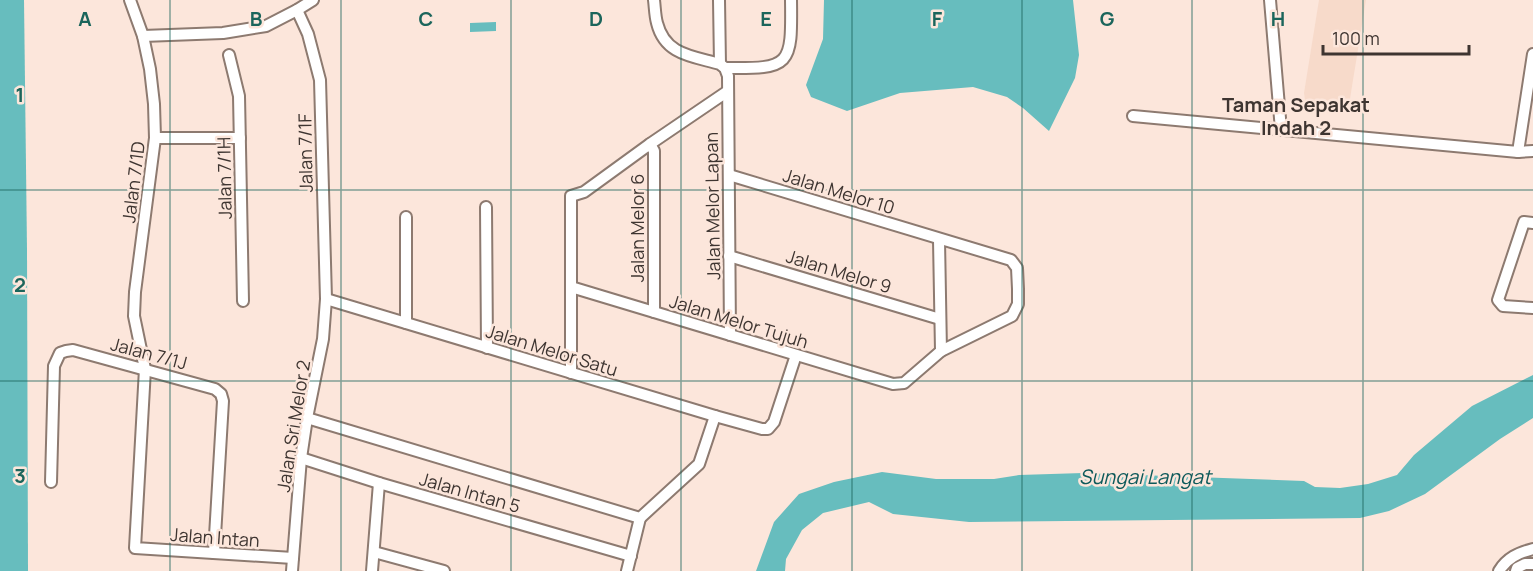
<svg xmlns="http://www.w3.org/2000/svg" width="1533" height="571" font-family="Manrope,sans-serif">
<style>
.built{fill:#f7daca}
.water{fill:#67bdbe}
.lines{fill:none;stroke-linecap:round;stroke-linejoin:round}
.minor-casing{stroke:#8d7a70;stroke-width:14}
.minor{stroke:#fff;stroke-width:10}
.grid{fill:none;stroke:#1b655b;stroke-width:1.5;stroke-opacity:0.55}
.labels{text-anchor:middle;dominant-baseline:central;stroke-width:5;stroke-linejoin:round;paint-order:stroke}
.street-label{font-size:18px;fill:#3e3531;stroke:#fce6db}
.neighbourhood-label{font-size:20px;font-weight:bold;fill:#3e3531;stroke:#fce6db}
.water-label{font-size:20px;font-style:italic;fill:#0d595a;stroke:#fce6db}
.grid-label{font-size:20px;text-anchor:middle;font-weight:bold;fill:#1b655b;stroke:#fce6db;stroke-width:5;stroke-linejoin:round;paint-order:stroke}
</style>
<rect width="100%" height="100%" fill="#fce6db"/>
<path class="built" d="M 1319,0 L 1366,0 L 1348,111 L 1312,105 L 1307,103 L 1305,100 L 1304,93 Z"/>
<g class="water">
<path d="M 0,0 L 24,0 L 27,250 L 28,571 L 0,571 Z"/>
<path d="M 824,0 L 1073,0 L 1079,55 L 1075,78 L 1049,131 L 1023,108 L 1007,97 L 973,87 L 900,93 L 847,111 L 811,97 L 806,85 L 823,39 Z"/>
<path d="M 496,22 L 496,31 L 470,32 L 470,23 Z"/>
<path d="M 1533,375 L 1533,418 L 1500,439 L 1425,494 L 1389,511 L 1360,518 L 969,522 L 893,514 L 869,502 L 823,513 L 802,530 L 786,559 L 785,571 L 756,571 L 774,522 L 799,494 L 834,482 L 882,472 L 936,479 L 994,479 L 1019,475 L 1083,473 L 1304,481 L 1315,487 L 1340,488 L 1368,484 L 1397,475 L 1414,455 L 1472,406 Z"/>
</g>
<g class="lines">
<defs>
<g id="minor">
<path d="M 130,0 L 143,36 L 150,69 L 154,104 L 155,138 L 135,292 L 134,316 L 145,369 L 135,548 L 293,558"/>
<path d="M 654,0 C 655,8 655,16 657,23 C 665,55 692,56 720,64 L 725,68 L 728,76 L 730,335"/>
<path d="M 719,0 L 720,64"/>
<path d="M 1270,0 L 1281,130"/>
<path d="M 143,36 L 223,33 L 266,26 L 297,10 L 313,0"/>
<path d="M 229,55 L 239,96 L 243,301"/>
<path d="M 725,68 C 791,69 792,66 791,0"/>
<path d="M 1133,116 L 1518,152 L 1533,151"/>
<path d="M 155,138 L 240,138"/>
<path d="M 650,144 L 654,151 L 654,312"/>
<path d="M 1518,152 L 1533,54"/>
<path d="M 729,175 L 1011,260 L 1017,268 L 1018,289 L 1018,304 L 1012,316 L 941,351"/>
<path d="M 486,207 L 487,348"/>
<path d="M 406,217 L 406,323"/>
<path d="M 1533,223 L 1524,222 L 1498,300 L 1503,306 L 1533,308"/>
<path d="M 729,256 L 940,319"/>
<path d="M 571,287 L 893,384 L 904,383 L 941,351 L 939,240"/>
<path d="M 326,299 L 715,416 L 762,429 L 768,429 L 774,422 L 796,355"/>
<path d="M 571,373 L 571,196 L 584,192 L 650,144 L 728,91"/>
<path d="M 307,418 L 640,518 L 699,464 L 715,416"/>
<path d="M 301,458 L 379,483 L 631,556"/>
<path d="M 51,482 L 54,366 L 60,353 L 66,351 L 73,350 L 215,389 L 221,394 L 223,401 L 214,553"/>
<path d="M 374,552 L 444,571"/>
<path d="M 292,571 L 301,458 L 307,418 L 323,339 L 326,299 L 320,80 L 308,34 L 297,10"/>
<path d="M 372,571 L 379,483"/>
<path d="M 627,571 L 640,518"/>
<path d="M 1499,571 C 1507,558 1518,553 1533,549"/>
<path d="M 1516,571 L 1517,568 L 1525,564 L 1533,564"/>
</g>
</defs>
<use href="#minor" class="minor-casing"/>
<use href="#minor" class="minor"/>
</g>
<path class="grid" d="M 170,0 L 170,571M 341,0 L 341,571M 511,0 L 511,571M 681,0 L 681,571M 852,0 L 852,571M 1022,0 L 1022,571M 1192,0 L 1192,571M 1363,0 L 1363,571M 0,190 L 1533,190M 0,381 L 1533,381"/>
<g class="labels">
<g class="street-label">
<text transform="translate(305 153) rotate(-91)">Jalan 7/1F</text>
<text transform="translate(224 178) rotate(-91)">Jalan 7/1H</text>
<text transform="translate(133 182) rotate(-83)">Jalan 7/1D</text>
<text transform="translate(839 191) rotate(17)">Jalan Melor 10</text>
<text transform="translate(712 206) rotate(-91)">Jalan Melor Lapan</text>
<text transform="translate(637 228) rotate(-90)">Jalan Melor 6</text>
<text transform="translate(839 271) rotate(17)">Jalan Melor 9</text>
<text transform="translate(739 321) rotate(17)">Jalan Melor Tujuh</text>
<text transform="translate(552 350) rotate(17)">Jalan Melor Satu</text>
<text transform="translate(149 353) rotate(15)">Jalan 7/1J</text>
<text transform="translate(293 426) rotate(-81)">Jalan Sri Melor 2</text>
<text transform="translate(470 492) rotate(16)">Jalan Intan 5</text>
<text transform="translate(215 537) rotate(4)">Jalan Intan</text>
</g>
<g class="neighbourhood-label">
<text x="1296" y="104">Taman Sepakat<tspan x="1296" dy="23">Indah 2</tspan></text>
</g>
<g class="water-label">
<text x="1145" y="476">Sungai Langat</text>
</g>
</g>
<g class="grid-label">
<text x="85" y="26">A</text>
<text x="256" y="26">B</text>
<text x="426" y="26">C</text>
<text x="596" y="26">D</text>
<text x="766" y="26">E</text>
<text x="937" y="26">F</text>
<text x="1107" y="26">G</text>
<text x="1278" y="26">H</text>
<text x="20" y="102">1</text>
<text x="20" y="292">2</text>
<text x="20" y="483">3</text>
</g>
<path d="M1323 45v9h146v-9" fill="none" stroke="#3e3531" stroke-width="3"/>
<text x="1332" y="45" font-size="18" fill="#3e3531" stroke="#fce6db" stroke-width="4.5" paint-order="stroke">100 m</text>
</svg>
